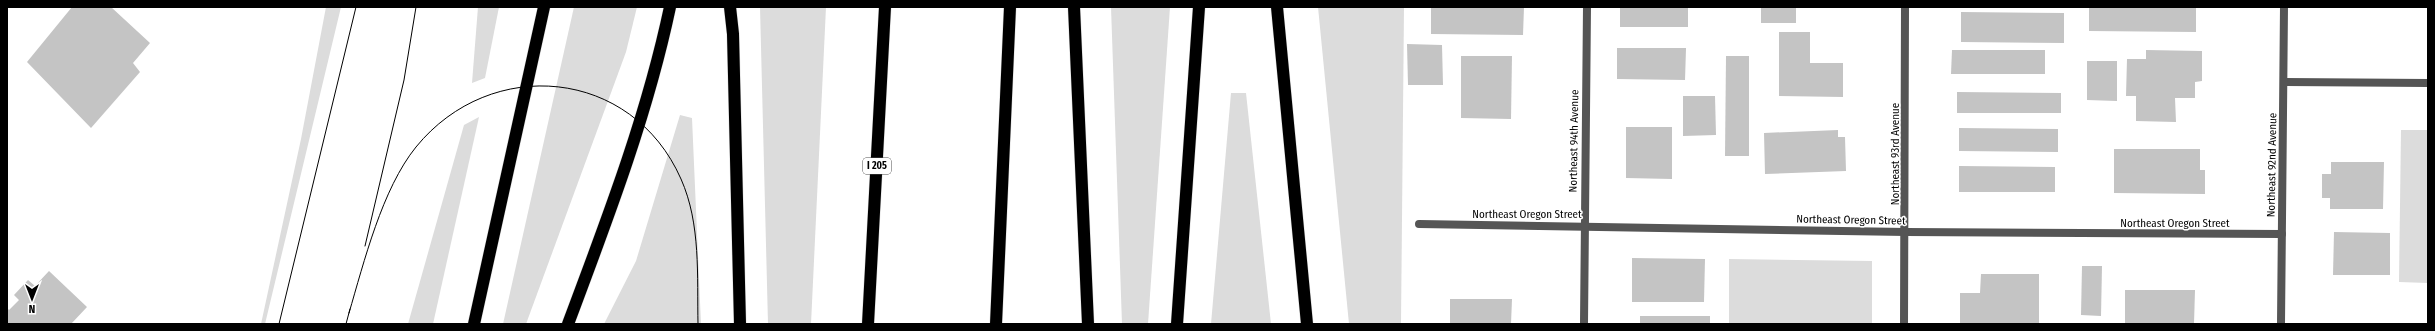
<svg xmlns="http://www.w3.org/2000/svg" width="2435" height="331" font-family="'Fira Sans Condensed',sans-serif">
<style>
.green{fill:#dcdcdc}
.building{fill:#c4c4c4}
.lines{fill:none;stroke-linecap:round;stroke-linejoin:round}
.highway-casing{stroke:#dbdbdb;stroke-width:13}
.street{stroke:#555;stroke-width:8}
.highway{stroke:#000;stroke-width:12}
.tram{stroke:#000;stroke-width:1}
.labels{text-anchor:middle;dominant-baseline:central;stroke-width:3;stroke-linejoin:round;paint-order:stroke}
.shield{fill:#fff;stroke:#4c4c4c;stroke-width:1}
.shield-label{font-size:10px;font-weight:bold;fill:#000}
.street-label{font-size:11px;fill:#000;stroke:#fff}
</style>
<rect width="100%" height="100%" fill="#fff"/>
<g class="green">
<path d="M 326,7 L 341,7 L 265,324 L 261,324 L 301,139 Z"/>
<path d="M 478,7 L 499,7 L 485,78 L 472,83 Z"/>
<path d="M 574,7 L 637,7 L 626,52 L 526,324 L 503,324 Z"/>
<path d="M 760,7 L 826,7 L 811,324 L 768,324 Z"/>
<path d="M 1111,7 L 1170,7 L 1148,324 L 1122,324 Z"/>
<path d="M 1318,7 L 1404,7 L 1401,324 L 1349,324 Z"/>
<path d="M 1231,93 L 1246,93 L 1271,324 L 1211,324 Z"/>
<path d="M 680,115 L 692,118 L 701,324 L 604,324 L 636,261 Z"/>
<path d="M 479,117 L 433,324 L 408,324 L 464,125 Z"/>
<path d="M 2401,130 L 2428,130 L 2428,283 L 2399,282 Z"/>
<path d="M 1729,259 L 1872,261 L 1872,324 L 1729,324 Z"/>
</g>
<g class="building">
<path d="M 72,7 L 111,7 L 150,43 L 133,63 L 140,72 L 91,128 L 27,62 Z"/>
<path d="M 1431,7 L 1524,7 L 1523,35 L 1431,34 Z"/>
<rect x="1620" y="7" width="68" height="20"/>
<rect x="1761" y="7" width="35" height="16"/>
<path d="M 2089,7 L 2196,7 L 2196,32 L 2089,31 Z"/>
<path d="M 1961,12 L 2064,13 L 2064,43 L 1961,42 Z"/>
<path d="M 1779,32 L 1810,32 L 1810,63 L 1843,63 L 1843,97 L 1779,96 Z"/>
<path d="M 1407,44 L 1442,45 L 1443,85 L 1408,85 Z"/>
<path d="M 1617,48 L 1686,48 L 1685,80 L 1617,79 Z"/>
<path d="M 1952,50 L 2045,50 L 2045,74 L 1951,74 Z"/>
<path d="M 2146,50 L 2202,51 L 2202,81 L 2195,82 L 2195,98 L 2175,98 L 2176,122 L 2136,121 L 2136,96 L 2126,96 L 2127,59 L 2146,59 Z"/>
<path d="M 1461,56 L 1512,56 L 1511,119 L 1461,118 Z"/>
<path d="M 1726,56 L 1749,56 L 1749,156 L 1725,156 Z"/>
<path d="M 2087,61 L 2117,61 L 2117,101 L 2087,100 Z"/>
<path d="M 1957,92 L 2061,93 L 2061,113 L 1957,113 Z"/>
<path d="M 1683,96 L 1715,96 L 1716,135 L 1683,136 Z"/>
<path d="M 1626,127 L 1672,127 L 1672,179 L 1626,178 Z"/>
<path d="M 1959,128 L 2058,129 L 2058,152 L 1959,151 Z"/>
<path d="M 1838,130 L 1838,137 L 1845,137 L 1846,171 L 1765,174 L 1764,133 Z"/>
<path d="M 2114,149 L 2200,149 L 2200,170 L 2205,170 L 2205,194 L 2114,193 Z"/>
<path d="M 2331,162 L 2384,162 L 2383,209 L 2330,209 L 2330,198 L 2322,198 L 2322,174 L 2331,174 Z"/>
<path d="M 1959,166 L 2055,167 L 2055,192 L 1959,192 Z"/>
<path d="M 2334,232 L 2390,233 L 2390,275 L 2333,275 Z"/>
<path d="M 1632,258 L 1705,259 L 1704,302 L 1632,302 Z"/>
<path d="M 2082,266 L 2102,266 L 2101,316 L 2081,315 Z"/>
<path d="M 49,271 L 87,307 L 71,324 L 7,324 L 7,308 L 9,310 L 19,300 L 14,295 L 28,280 L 35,286 Z"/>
<path d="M 1981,274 L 2039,274 L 2039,324 L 1960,324 L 1960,293 L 1980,293 Z"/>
<path d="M 2125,290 L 2195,290 L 2194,324 L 2125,324 Z"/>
<path d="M 1450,299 L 1512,299 L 1511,324 L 1450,324 Z"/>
<rect x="1640" y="316" width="70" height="8"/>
</g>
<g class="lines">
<defs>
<g id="highway">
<path d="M 730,7 L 733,34 L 740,324"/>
<path d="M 1074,7 L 1088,324"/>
<path d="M 1277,7 L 1307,324"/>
<path d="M 474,324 L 544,7"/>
<path d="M 568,324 C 607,220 647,116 670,7"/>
<path d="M 868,324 L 885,7"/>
<path d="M 996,324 L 1010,7"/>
<path d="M 1177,324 L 1199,7"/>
</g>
</defs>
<use href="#highway" class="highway-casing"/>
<g class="street">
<path d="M 2284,82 L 2428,83"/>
<path d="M 1419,224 L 1906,232 L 2282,234"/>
<path d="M 1584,324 L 1587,7"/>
<path d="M 1904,324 L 1905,7"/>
<path d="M 2281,324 L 2284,7"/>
</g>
<use href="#highway" class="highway"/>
<g class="tram">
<path d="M 365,246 L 404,80 L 416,7"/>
<path d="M 349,313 C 364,262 382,189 416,147 C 491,55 632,68 681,179 C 701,224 697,276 698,324"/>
<path d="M 279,324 L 356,7"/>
<path d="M 346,324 L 350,309"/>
</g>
</g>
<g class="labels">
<rect class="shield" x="863" y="158" width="28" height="16" rx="3"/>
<g class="shield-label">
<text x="877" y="166">I 205</text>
</g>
<g class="street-label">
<text transform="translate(1574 141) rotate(-89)">Northeast 94th Avenue</text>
<text transform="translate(1895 154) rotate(-90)">Northeast 93rd Avenue</text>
<text transform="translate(2272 165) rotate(-89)">Northeast 92nd Avenue</text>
<text x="1527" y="214">Northeast Oregon Street</text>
<text transform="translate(1851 220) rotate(1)">Northeast Oregon Street</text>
<text x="2175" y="223">Northeast Oregon Street</text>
</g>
</g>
<rect width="2435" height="331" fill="none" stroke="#000000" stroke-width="16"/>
<g transform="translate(32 299) rotate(180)" stroke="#ffffff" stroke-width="3" paint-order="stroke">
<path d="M0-3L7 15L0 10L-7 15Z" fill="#000000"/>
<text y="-6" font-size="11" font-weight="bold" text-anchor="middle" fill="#000000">N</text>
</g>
</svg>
